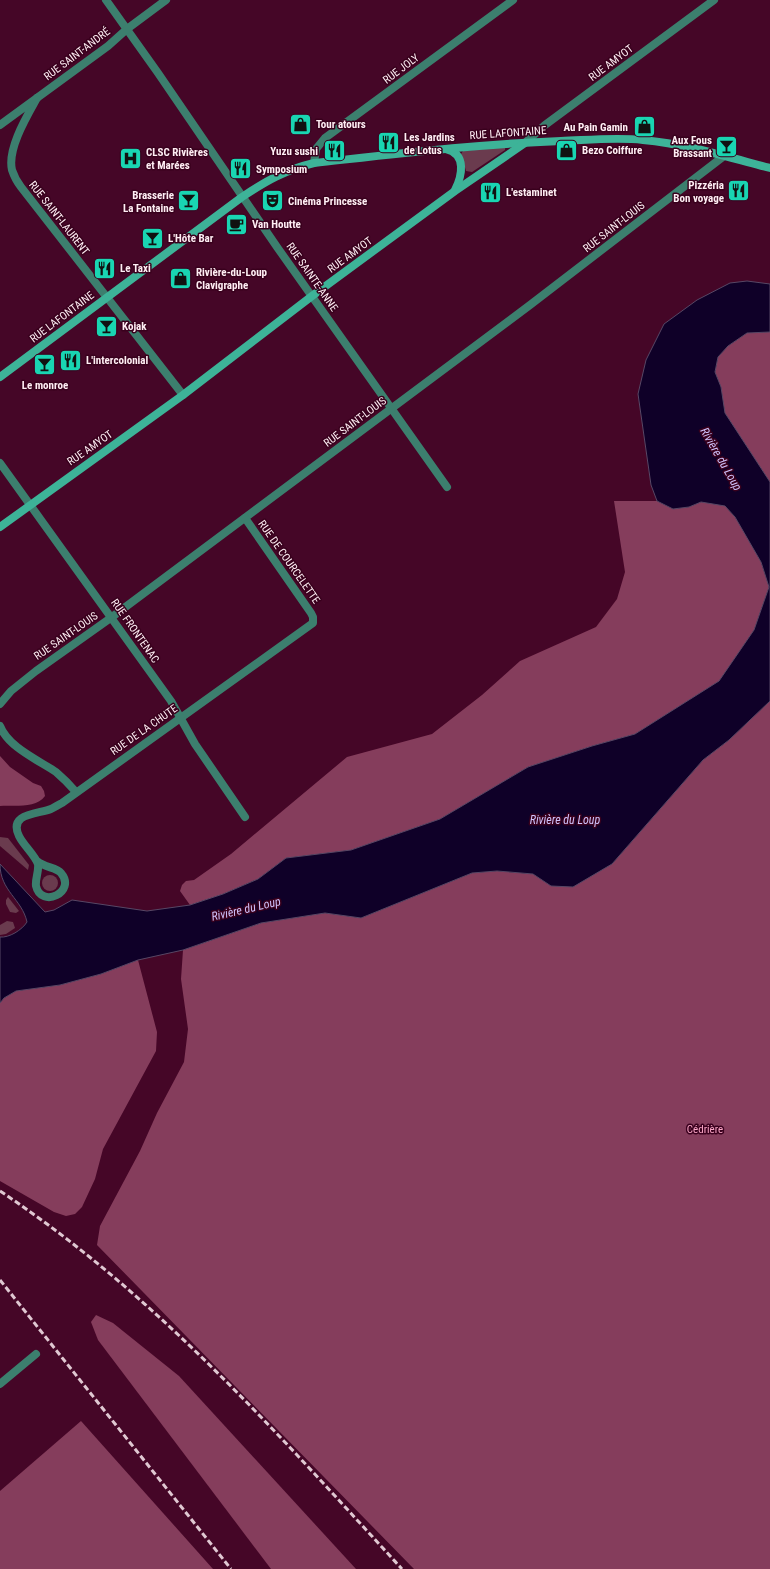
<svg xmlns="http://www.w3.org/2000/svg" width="770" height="1569" font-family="'Roboto Condensed',sans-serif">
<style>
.green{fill:#6a3b4e}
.forest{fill:#853d5c}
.water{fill:#0f0028;stroke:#574765}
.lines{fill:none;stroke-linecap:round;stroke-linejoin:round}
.minor{stroke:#3c7f6e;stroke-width:8}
.tertiary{stroke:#3c7f6e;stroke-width:8}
.secondary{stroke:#3db398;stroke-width:8}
.rail{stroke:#e0c8d2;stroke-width:3;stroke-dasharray:6 3;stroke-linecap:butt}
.labels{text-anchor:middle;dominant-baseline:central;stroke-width:3;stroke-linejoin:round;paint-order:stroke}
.street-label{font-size:11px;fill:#ffeef4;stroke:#39001d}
.poi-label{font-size:11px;font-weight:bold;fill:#ffeef4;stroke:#39001d;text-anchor:start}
.park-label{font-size:11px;fill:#fca7c8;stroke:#39001d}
.water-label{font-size:12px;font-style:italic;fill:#cfc2fc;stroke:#39001d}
</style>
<rect width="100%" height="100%" fill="#450627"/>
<g class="green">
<path d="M 505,147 L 505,150 L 472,172 L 466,171 L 461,154 L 463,151 Z"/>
<path d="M 0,837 L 8,838 L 29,865 L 28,870 L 0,846 Z"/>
<circle cx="50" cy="883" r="8"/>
<path d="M 8,897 L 19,911 L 16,913 L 10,912 L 6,904 L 6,900 Z"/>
<path d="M 7,921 L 13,922 L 15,928 L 6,934 L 0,935 L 0,925 Z"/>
</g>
<g class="forest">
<path d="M 770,332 L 770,482 L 724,413 L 721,387 L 715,372 L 718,357 L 728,346 L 747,333 Z"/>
<path d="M 614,501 L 657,501 L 673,509 L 689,507 L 701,502 L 712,503 L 725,506 L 735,517 L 743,530 L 761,562 L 769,587 L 754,630 L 720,681 L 635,734 L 592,746 L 528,767 L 440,819 L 351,850 L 286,858 L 258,879 L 223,894 L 190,905 L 180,891 L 182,885 L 186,881 L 194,880 L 231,854 L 347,757 L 432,734 L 482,695 L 520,661 L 596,627 L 617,599 L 625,572 Z"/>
<path d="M 770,701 L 770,1569 L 414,1569 L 97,1245 L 100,1226 L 140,1151 L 157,1113 L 184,1062 L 188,1029 L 181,979 L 183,950 L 261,923 L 325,913 L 361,918 L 472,873 L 497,871 L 533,874 L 551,886 L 612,864 L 703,760 L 729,740 Z"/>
<path d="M 0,756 L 10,767 L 33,783 L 41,786 L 44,791 L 45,796 C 36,809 14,805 0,806 Z"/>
<path d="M 138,960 L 157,1032 L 156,1051 L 103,1149 L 95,1179 L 82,1207 L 75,1214 L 66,1216 L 54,1212 L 0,1181 L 0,1003 L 4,998 L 16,991 L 60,985 L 101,974 Z"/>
<path d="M 96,1315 L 113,1323 L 179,1376 L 356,1569 L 271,1569 L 98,1340 L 91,1322 Z"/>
<path d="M 81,1421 L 213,1569 L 0,1569 L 0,1491 Z"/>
</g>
<path class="water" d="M 747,281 L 770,284 L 770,332 L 747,333 L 728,346 L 718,357 L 715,372 L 721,387 L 725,413 L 770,482 L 770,701 L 729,740 L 703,760 L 612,864 L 573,887 L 551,886 L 533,874 L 497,871 L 472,873 L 361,918 L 325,913 L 261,923 L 183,950 L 138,960 L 101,974 L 60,985 L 16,991 L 4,998 L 0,1003 L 0,937 C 9,938 22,930 27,922 C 22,899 0,891 0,864 L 45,912 L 54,910 L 72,900 L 147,911 L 190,905 L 223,894 L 258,879 L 286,858 L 351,850 L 440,819 L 528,767 L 592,746 L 635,734 L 719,681 L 754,630 L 769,587 L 761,562 L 735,517 L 725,506 L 701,502 L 689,507 L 673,509 L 657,501 L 651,485 L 638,394 L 646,360 L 664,324 L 697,300 L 730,283 Z"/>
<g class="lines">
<g class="minor">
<path d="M 106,0 L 158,73 L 277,247 L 447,487"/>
<path d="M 37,98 C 27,116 7,149 12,170 C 14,176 17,182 21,187 L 183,395"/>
<path d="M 0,125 L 108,46 L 127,29 L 166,0"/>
<path d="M 526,142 L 545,125 L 714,0"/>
<path d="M 314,163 L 316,149 L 325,138 L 513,0"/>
<path d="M 0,704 L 11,691 L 36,671 L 112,617 L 530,305 L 724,156"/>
<path d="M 0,726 C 8,747 38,760 56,772 C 63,778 70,785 76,792"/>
<path d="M 37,861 C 45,868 56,867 61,873 C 77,892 41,909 36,886 C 35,879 39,872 38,864 C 34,854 24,846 19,836 C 8,813 38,814 51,809 C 55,807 58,805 62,803 L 313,623 L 313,617 L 311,613 L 245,518"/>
<path d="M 0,1384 L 36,1354"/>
</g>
<path class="tertiary" d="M 0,463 L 171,701 L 195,744 L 245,817"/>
<g class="secondary">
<path d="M 446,149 C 467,154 462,176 455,190"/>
<path d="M 0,377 L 242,197 C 266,181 285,170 314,163 C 396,154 478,144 561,141 C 588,140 616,137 643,140 C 686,144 728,157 770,168"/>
<path d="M 0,527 L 183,395 L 312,296 L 455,191 L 525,143"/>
</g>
<g class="rail">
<path d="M 0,1191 C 155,1294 277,1433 402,1569"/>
<path d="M 0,1280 L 231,1569"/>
</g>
</g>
<defs>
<symbol id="shop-square" viewBox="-11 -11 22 22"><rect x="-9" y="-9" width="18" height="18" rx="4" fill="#19d5b2" stroke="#39001d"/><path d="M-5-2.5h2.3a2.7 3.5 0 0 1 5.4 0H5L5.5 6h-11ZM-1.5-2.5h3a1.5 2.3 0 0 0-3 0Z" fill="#111"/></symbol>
<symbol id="restaurant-square" viewBox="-11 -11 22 22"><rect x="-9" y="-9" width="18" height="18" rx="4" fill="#19d5b2" stroke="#39001d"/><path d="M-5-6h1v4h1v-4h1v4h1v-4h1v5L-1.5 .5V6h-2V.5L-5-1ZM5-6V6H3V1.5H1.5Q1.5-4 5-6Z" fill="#111"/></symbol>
<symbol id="bar-square" viewBox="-11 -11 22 22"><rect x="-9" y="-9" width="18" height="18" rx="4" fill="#19d5b2" stroke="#39001d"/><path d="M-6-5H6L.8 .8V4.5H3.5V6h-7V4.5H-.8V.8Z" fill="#111"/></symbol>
<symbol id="hospital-square" viewBox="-11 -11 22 22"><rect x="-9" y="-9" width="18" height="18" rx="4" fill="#19d5b2" stroke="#39001d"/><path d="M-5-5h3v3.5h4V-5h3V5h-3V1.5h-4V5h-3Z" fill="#111"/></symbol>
<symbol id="theatre-square" viewBox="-11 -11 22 22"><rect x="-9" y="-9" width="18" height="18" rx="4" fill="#19d5b2" stroke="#39001d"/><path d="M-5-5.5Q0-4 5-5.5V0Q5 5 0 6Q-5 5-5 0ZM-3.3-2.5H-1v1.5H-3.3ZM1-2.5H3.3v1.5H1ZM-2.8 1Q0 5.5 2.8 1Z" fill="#111"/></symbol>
<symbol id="cafe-square" viewBox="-11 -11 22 22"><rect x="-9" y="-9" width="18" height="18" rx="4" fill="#19d5b2" stroke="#39001d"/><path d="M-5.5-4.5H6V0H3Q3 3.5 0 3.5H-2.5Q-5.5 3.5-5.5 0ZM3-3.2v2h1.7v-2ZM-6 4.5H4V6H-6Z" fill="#111"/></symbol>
</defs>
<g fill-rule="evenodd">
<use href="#shop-square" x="288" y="112" width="25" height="25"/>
<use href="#shop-square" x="632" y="114" width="25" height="25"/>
<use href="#restaurant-square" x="376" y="130" width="25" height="25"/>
<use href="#bar-square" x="714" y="134" width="25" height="25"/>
<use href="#shop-square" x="554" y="138" width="25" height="25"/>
<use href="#restaurant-square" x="322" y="138" width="25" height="25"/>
<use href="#hospital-square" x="118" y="146" width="25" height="25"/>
<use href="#restaurant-square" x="228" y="156" width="25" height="25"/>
<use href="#restaurant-square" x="726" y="178" width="25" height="25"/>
<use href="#restaurant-square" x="478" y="180" width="25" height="25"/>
<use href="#bar-square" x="176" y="188" width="25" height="25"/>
<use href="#theatre-square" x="260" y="188" width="25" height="25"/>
<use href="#cafe-square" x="224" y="212" width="25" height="25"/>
<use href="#bar-square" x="140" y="226" width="25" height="25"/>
<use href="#restaurant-square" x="92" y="256" width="25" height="25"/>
<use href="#shop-square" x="168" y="266" width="25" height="25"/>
<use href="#bar-square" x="94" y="314" width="25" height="25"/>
<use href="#restaurant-square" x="58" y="348" width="25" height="25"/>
<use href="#bar-square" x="32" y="352" width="25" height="25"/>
</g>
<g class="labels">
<g class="street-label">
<text transform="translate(77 54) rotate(-37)">RUE SAINT-ANDRÉ</text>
<text transform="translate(611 63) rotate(-37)">RUE AMYOT</text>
<text transform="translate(401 69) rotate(-37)">RUE JOLY</text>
<text transform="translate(508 133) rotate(-4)">RUE LAFONTAINE</text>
<text transform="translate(59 218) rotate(52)">RUE SAINT-LAURENT</text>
<text transform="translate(614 227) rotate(-38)">RUE SAINT-LOUIS</text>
<text transform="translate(350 255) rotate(-36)">RUE AMYOT</text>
<text transform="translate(312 277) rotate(55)">RUE SAINTE-ANNE</text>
<text transform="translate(62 317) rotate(-37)">RUE LAFONTAINE</text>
<text transform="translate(355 422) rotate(-37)">RUE SAINT-LOUIS</text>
<text transform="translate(90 448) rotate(-35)">RUE AMYOT</text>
<text transform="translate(289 562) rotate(55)">RUE DE COURCELETTE</text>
<text transform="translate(135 631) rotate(55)">RUE FRONTENAC</text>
<text transform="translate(66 636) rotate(-35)">RUE SAINT-LOUIS</text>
<text transform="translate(144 730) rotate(-35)">RUE DE LA CHUTE</text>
</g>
<g class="poi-label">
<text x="316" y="124">Tour atours</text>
<text x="628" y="127" text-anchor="end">Au Pain Gamin</text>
<text x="404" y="137">Les Jardins<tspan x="404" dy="13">de Lotus</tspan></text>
<text x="712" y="140" text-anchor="end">Aux Fous<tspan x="712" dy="13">Brassant</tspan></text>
<text x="582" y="150">Bezo Coiffure</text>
<text x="318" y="151" text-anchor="end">Yuzu sushi</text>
<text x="146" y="152">CLSC Rivières<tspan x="146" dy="13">et Marées</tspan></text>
<text x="256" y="169">Symposium</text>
<text x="724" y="185" text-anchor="end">Pizzéria<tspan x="724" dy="13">Bon voyage</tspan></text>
<text x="506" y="192">L'estaminet</text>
<text x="174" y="195" text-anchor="end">Brasserie<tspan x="174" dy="13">La Fontaine</tspan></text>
<text x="288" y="201">Cinéma Princesse</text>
<text x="252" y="224">Van Houtte</text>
<text x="168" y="238">L'Hôte Bar</text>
<text x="120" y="268">Le Taxi</text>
<text x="196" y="272">Rivière-du-Loup<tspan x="196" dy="13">Clavigraphe</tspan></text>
<text x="122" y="326">Kojak</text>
<text x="86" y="360">L'intercolonial</text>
<text x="45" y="385" text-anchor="middle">Le monroe</text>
</g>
<g class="park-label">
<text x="705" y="1129">Cédrière</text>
</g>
<g class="water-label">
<text transform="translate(721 459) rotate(60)">Rivière du Loup</text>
<text x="565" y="820">Rivière du Loup</text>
<text transform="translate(246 909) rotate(-13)">Rivière du Loup</text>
</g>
</g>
</svg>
